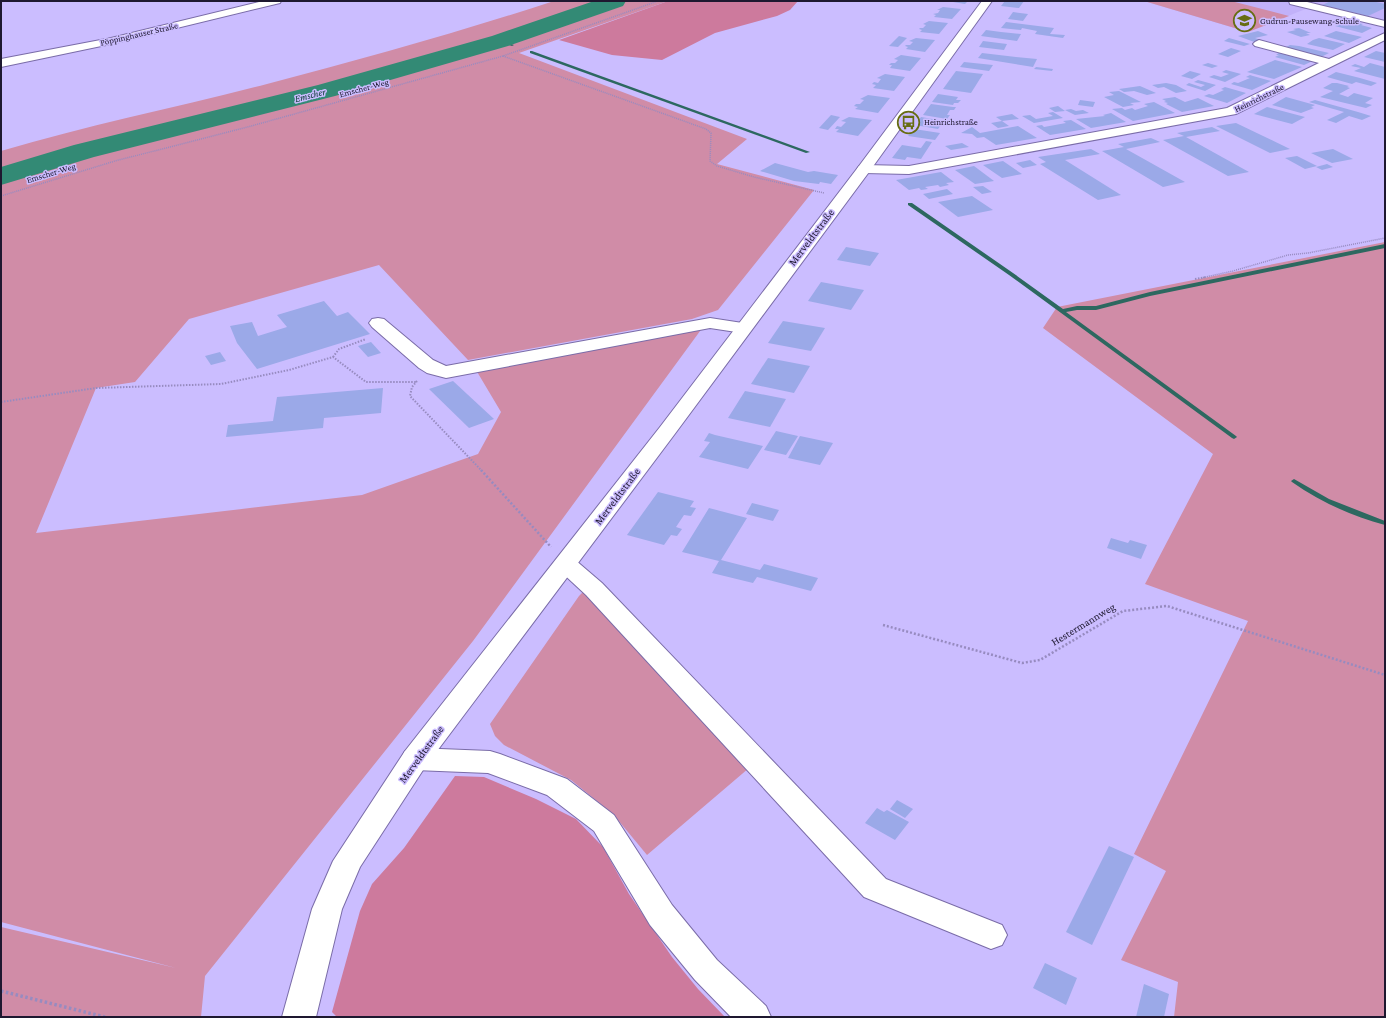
<svg xmlns="http://www.w3.org/2000/svg" width="1386" height="1018" font-family="'Crimson Pro',serif">
<style>
.built{fill:#c1b1f9}
.green{fill:#d08ca7}
.forest{fill:#cd7a9d}
.lines{fill:none;stroke-linecap:round;stroke-linejoin:round}
.stream{fill:#2d6860;fill-rule:evenodd}
.river{fill:#338a75;fill-rule:evenodd}
.building{fill:#9ba9e8}
.minor-casing{stroke:#7a6ca8;stroke-width:2}
.major-casing{stroke:#7a6ca8;stroke-width:2}
.path-far3{stroke:#978bc0;stroke-width:1.5;stroke-dasharray:1 1;stroke-linecap:butt}
.path-far2{stroke:#978bc0;stroke-width:2;stroke-dasharray:1.5 1.5;stroke-linecap:butt}
.path-far1{stroke:#978bc0;stroke-width:2.5;stroke-dasharray:2 2;stroke-linecap:butt}
.path{stroke:#978bc0;stroke-width:3.5;stroke-dasharray:2.5 2.5;stroke-linecap:butt}
.minor{fill:#fff;fill-rule:evenodd}
.major{fill:#fff;fill-rule:evenodd}
.labels{text-anchor:middle;dominant-baseline:central;stroke-width:3;stroke-linejoin:round;paint-order:stroke}
.far-poi-label{font-size:9px;fill:#1e1830;stroke:#cbbdff;text-anchor:start}
.far-street-label{font-size:9px;fill:#1e1830;stroke:#cbbdff}
.far-water-label{font-size:10px;font-style:italic;fill:#00352a;stroke:#cbbdff}
.street-label{font-size:11px;fill:#1e1830;stroke:#cbbdff}
</style>
<rect width="100%" height="100%" fill="#cbbdff"/>
<path class="built" d="M 1144,1 L 1385,1 L 1385,26 L 1308,8 L 1248,32 Z"/>
<g class="green">
<path d="M 554,1 L 604,1 L 456,50 L 320,88 L 90,146 L 1,172 L 1,151 C 89,125 179,107 267,84 C 363,59 459,32 554,1 Z"/>
<path d="M 624,1 L 668,1 L 519,53 L 747,139 L 717,164 L 814,190 L 718,310 L 692,319 L 468,360 L 379,265 L 189,319 L 135,382 L 96,388 L 36,533 L 362,495 L 478,454 L 501,412 L 476,370 L 703,327 L 473,641 L 205,976 L 201,1017 L 1,1017 L 1,927 L 176,968 L 1,922 L 1,181 L 97,153 L 328,93 L 427,66 L 510,41 Z"/>
<path d="M 1144,1 L 1231,1 L 1289,16 L 1248,32 Z"/>
<path d="M 1385,242 L 1385,1017 L 1174,1017 L 1178,982 L 1121,960 L 1166,871 L 1134,854 L 1248,621 L 1145,584 L 1213,454 L 1043,328 L 1057,307 Z"/>
<path d="M 583,592 L 592,596 L 749,768 L 647,855 L 613,814 L 571,780 L 504,745 L 495,736 L 490,724 L 579,596 Z"/>
</g>
<g class="forest">
<path d="M 668,1 L 798,1 L 790,10 L 777,16 L 715,33 L 662,60 L 612,55 L 559,40 Z"/>
<path d="M 455,776 L 484,777 L 536,799 L 576,819 L 603,847 L 629,894 L 672,957 L 698,989 L 725,1017 L 337,1017 L 332,1012 L 360,911 L 372,884 L 404,848 Z"/>
</g>
<g class="lines">
<g class="stream">
<path d="M 499,40 L 514,45 L 512,46 L 499,42 Z"/>
<path d="M 530,51 L 532,51 L 810,152 L 806,153 L 530,53 Z"/>
<path d="M 908,203 L 912,203 L 1013,273 L 1063,309 L 1077,306 L 1096,306 L 1150,292 L 1385,244 L 1385,248 L 1150,296 L 1096,310 L 1077,310 L 1066,312 L 1236,436 L 1237,437 L 1234,439 L 1232,438 L 1009,275 L 908,205 Z"/>
<path d="M 1294,479 L 1329,499 L 1385,521 L 1385,525 C 1352,516 1320,502 1292,482 L 1291,481 Z"/>
</g>
<path class="river" d="M 594,1 L 626,1 L 623,6 L 508,46 L 335,96 L 94,157 L 1,185 L 1,167 L 74,145 L 318,85 L 492,36 Z"/>
</g>
<g class="building">
<path d="M 947,1 L 968,1 L 965,4 Z"/>
<path d="M 1005,1 L 1024,1 L 1019,8 L 1001,6 Z"/>
<path d="M 1331,1 L 1372,1 L 1385,4 L 1385,8 L 1368,16 L 1322,5 Z"/>
<path d="M 943,7 L 961,9 L 952,19 L 934,17 L 936,15 L 933,14 L 938,13 L 940,10 L 937,10 Z"/>
<path d="M 1013,12 L 1028,14 L 1023,21 L 1008,19 Z"/>
<path d="M 929,21 L 948,23 L 939,34 L 920,32 L 922,30 L 919,29 L 920,28 L 923,28 L 926,25 L 923,24 Z"/>
<path d="M 1006,22 L 1054,28 L 1050,34 L 1065,35 L 1063,38 L 1035,34 L 1037,31 L 1022,28 L 1021,30 L 1001,28 Z"/>
<path d="M 1352,22 L 1363,24 L 1361,25 L 1372,28 L 1362,33 L 1335,26 Z"/>
<path d="M 1299,28 L 1311,33 L 1306,33 L 1310,35 L 1301,37 L 1287,32 L 1296,30 L 1293,29 Z"/>
<path d="M 986,30 L 1001,32 L 1021,34 L 1017,41 L 981,36 Z"/>
<path d="M 1258,31 L 1268,35 L 1255,38 L 1264,41 L 1257,43 L 1238,36 Z"/>
<path d="M 1336,31 L 1362,37 L 1349,43 L 1324,36 Z"/>
<path d="M 899,36 L 907,38 L 898,47 L 889,46 Z"/>
<path d="M 916,38 L 935,40 L 925,52 L 906,49 L 908,47 L 905,46 L 906,45 L 910,45 L 913,42 L 909,41 Z"/>
<path d="M 1229,38 L 1250,44 L 1244,46 L 1224,41 Z"/>
<path d="M 1319,38 L 1345,44 L 1333,50 L 1307,44 L 1313,40 Z"/>
<path d="M 983,41 L 1007,44 L 1004,50 L 979,47 Z"/>
<path d="M 1290,45 L 1299,46 L 1329,53 L 1319,58 L 1289,50 L 1293,49 L 1286,47 Z"/>
<path d="M 1231,48 L 1241,51 L 1228,57 L 1218,54 Z"/>
<path d="M 1376,51 L 1385,53 L 1385,62 L 1364,57 Z"/>
<path d="M 1280,52 L 1315,60 L 1304,65 L 1275,57 L 1279,55 L 1276,55 Z"/>
<path d="M 982,53 L 1016,57 L 1037,59 L 1033,67 L 978,58 Z"/>
<path d="M 901,55 L 921,58 L 910,71 L 890,68 L 892,65 L 889,65 L 891,63 L 895,63 L 898,60 L 894,59 Z"/>
<path d="M 1275,60 L 1302,67 L 1274,79 L 1247,72 Z"/>
<path d="M 964,62 L 993,65 L 989,71 L 960,67 Z"/>
<path d="M 1208,63 L 1218,66 L 1212,68 L 1202,65 Z"/>
<path d="M 1370,63 L 1385,67 L 1385,79 L 1354,71 L 1361,68 L 1351,66 L 1355,64 L 1364,67 Z"/>
<path d="M 1036,67 L 1053,69 L 1052,71 L 1034,69 Z"/>
<path d="M 1226,70 L 1241,74 L 1225,82 L 1209,77 L 1214,75 L 1221,77 L 1229,74 L 1222,72 Z"/>
<path d="M 956,71 L 983,74 L 971,93 L 943,89 Z"/>
<path d="M 1190,71 L 1201,74 L 1192,79 L 1181,76 Z"/>
<path d="M 1336,72 L 1360,78 L 1377,83 L 1371,86 L 1356,82 L 1352,84 L 1327,77 Z"/>
<path d="M 885,74 L 905,77 L 894,91 L 873,88 L 876,85 L 872,84 L 874,82 L 878,83 L 881,79 L 877,78 Z"/>
<path d="M 1250,75 L 1253,76 L 1271,81 L 1252,90 L 1231,84 L 1234,82 L 1238,83 L 1250,78 L 1246,77 Z"/>
<path d="M 1198,80 L 1216,85 L 1205,91 L 1186,85 L 1189,83 L 1201,87 L 1205,85 L 1194,82 Z"/>
<path d="M 1166,83 L 1176,85 L 1187,91 L 1176,93 L 1164,87 L 1158,88 L 1152,85 Z"/>
<path d="M 1332,83 L 1337,83 L 1349,86 L 1347,87 L 1350,88 L 1339,94 L 1348,97 L 1354,93 L 1373,98 L 1365,103 L 1372,105 L 1366,108 L 1320,97 L 1333,91 L 1323,88 Z"/>
<path d="M 1140,86 L 1156,93 L 1147,95 L 1134,91 L 1124,92 L 1119,89 Z"/>
<path d="M 1225,87 L 1246,93 L 1227,103 L 1204,96 L 1209,94 L 1213,95 L 1224,90 L 1221,89 Z"/>
<path d="M 1119,91 L 1141,102 L 1130,103 L 1134,105 L 1123,107 L 1104,97 L 1114,95 L 1109,92 Z"/>
<path d="M 938,94 L 958,97 L 956,100 L 961,100 L 958,103 L 954,103 L 953,105 L 932,102 Z"/>
<path d="M 868,95 L 890,98 L 878,113 L 855,109 L 858,107 L 854,106 L 856,104 L 860,104 L 864,100 L 860,99 Z"/>
<path d="M 1175,97 L 1185,102 L 1198,98 L 1214,106 L 1182,112 L 1166,104 L 1168,103 L 1164,102 L 1166,101 L 1162,99 Z"/>
<path d="M 1286,97 L 1315,105 L 1311,107 L 1314,108 L 1301,113 L 1272,105 Z"/>
<path d="M 1080,100 L 1095,102 L 1093,107 L 1078,105 Z"/>
<path d="M 1315,100 L 1358,112 L 1371,116 L 1362,120 L 1349,116 L 1336,123 L 1327,120 L 1344,112 L 1309,102 Z"/>
<path d="M 1154,102 L 1175,113 L 1133,121 L 1112,109 L 1122,108 L 1125,110 L 1132,108 L 1135,110 L 1148,106 L 1144,104 Z"/>
<path d="M 931,104 L 953,107 L 956,107 L 954,110 L 950,110 L 947,115 L 950,115 L 947,119 L 923,115 Z"/>
<path d="M 1058,106 L 1065,111 L 1055,112 L 1049,108 Z"/>
<path d="M 1267,107 L 1305,117 L 1292,124 L 1254,114 Z"/>
<path d="M 1071,109 L 1076,111 L 1083,110 L 1089,113 L 1075,115 L 1065,110 Z"/>
<path d="M 1053,112 L 1063,118 L 1034,123 L 1022,116 L 1030,115 L 1036,119 L 1053,116 L 1048,113 Z"/>
<path d="M 1111,113 L 1126,122 L 1091,128 L 1076,119 L 1105,116 L 1103,115 Z"/>
<path d="M 1012,114 L 1019,119 L 1002,121 L 996,117 Z"/>
<path d="M 831,115 L 840,117 L 828,130 L 819,128 Z"/>
<path d="M 849,117 L 872,120 L 858,136 L 836,132 L 839,129 L 835,129 L 837,126 L 841,127 L 846,122 L 841,121 Z"/>
<path d="M 921,117 L 944,121 L 938,129 L 915,125 Z"/>
<path d="M 1071,120 L 1086,129 L 1050,135 L 1036,126 L 1042,125 L 1044,127 L 1066,123 L 1063,121 Z"/>
<path d="M 1002,121 L 1009,126 L 998,128 L 991,123 Z"/>
<path d="M 1236,123 L 1261,135 L 1290,149 L 1270,153 L 1216,126 Z"/>
<path d="M 1018,126 L 1037,138 L 996,145 L 984,137 L 977,138 L 972,134 L 961,133 L 972,127 L 980,133 Z"/>
<path d="M 1212,127 L 1220,131 L 1186,137 L 1249,172 L 1228,176 L 1163,140 L 1184,136 L 1177,133 Z"/>
<path d="M 914,129 L 940,133 L 935,140 L 908,136 Z"/>
<path d="M 1151,138 L 1160,142 L 1126,149 L 1185,182 L 1163,187 L 1102,151 L 1124,147 L 1118,144 Z"/>
<path d="M 926,141 L 932,142 L 921,159 L 907,157 L 905,160 L 892,158 L 902,145 L 921,148 Z"/>
<path d="M 962,143 L 969,147 L 951,150 L 945,146 Z"/>
<path d="M 1091,149 L 1100,154 L 1065,160 L 1121,195 L 1098,200 L 1040,164 L 1046,162 L 1038,157 Z"/>
<path d="M 1333,149 L 1353,159 L 1332,163 L 1311,153 Z"/>
<path d="M 1297,156 L 1317,166 L 1305,169 L 1285,158 Z"/>
<path d="M 1030,160 L 1037,165 L 1023,168 L 1016,163 Z"/>
<path d="M 1003,161 L 1022,174 L 1002,178 L 983,165 Z"/>
<path d="M 775,163 L 808,172 L 814,171 L 838,175 L 831,184 L 820,182 L 819,184 L 794,181 L 760,171 Z"/>
<path d="M 1327,164 L 1333,167 L 1322,170 L 1316,167 Z"/>
<path d="M 974,166 L 994,181 L 975,184 L 955,170 Z"/>
<path d="M 941,172 L 954,182 L 946,183 L 949,185 L 940,187 L 938,185 L 925,187 L 928,189 L 921,190 L 919,188 L 909,190 L 896,180 Z"/>
<path d="M 983,186 L 992,192 L 982,194 L 973,187 Z"/>
<path d="M 947,189 L 953,194 L 929,199 L 923,194 Z"/>
<path d="M 972,196 L 993,210 L 958,217 L 938,202 Z"/>
<path d="M 846,247 L 879,253 L 870,266 L 837,260 Z"/>
<path d="M 821,282 L 864,290 L 851,310 L 808,301 Z"/>
<path d="M 324,301 L 337,316 L 348,312 L 370,334 L 257,369 L 237,343 L 230,326 L 252,322 L 258,336 L 287,327 L 277,315 Z"/>
<path d="M 783,321 L 825,328 L 811,351 L 768,343 Z"/>
<path d="M 371,342 L 381,353 L 368,357 L 358,346 Z"/>
<path d="M 220,352 L 226,361 L 211,365 L 205,356 Z"/>
<path d="M 768,358 L 810,366 L 794,393 L 751,384 Z"/>
<path d="M 453,381 L 494,419 L 469,428 L 429,389 Z"/>
<path d="M 383,388 L 381,413 L 324,418 L 323,428 L 226,437 L 228,425 L 273,421 L 277,397 Z"/>
<path d="M 745,391 L 786,399 L 770,427 L 728,418 Z"/>
<path d="M 776,431 L 798,436 L 786,455 L 764,450 Z"/>
<path d="M 709,433 L 715,435 L 763,446 L 748,469 L 699,457 L 710,442 L 704,441 Z"/>
<path d="M 800,436 L 833,443 L 820,465 L 788,458 Z"/>
<path d="M 658,492 L 694,501 L 690,507 L 696,508 L 691,516 L 684,515 L 676,527 L 682,529 L 677,536 L 671,535 L 664,545 L 627,535 Z"/>
<path d="M 752,503 L 779,510 L 773,521 L 746,514 Z"/>
<path d="M 709,508 L 747,518 L 721,560 L 760,570 L 764,564 L 818,578 L 811,591 L 757,577 L 753,583 L 712,573 L 719,561 L 682,552 Z"/>
<path d="M 1111,538 L 1128,543 L 1130,540 L 1147,545 L 1141,559 L 1107,548 Z"/>
<path d="M 897,800 L 913,809 L 905,818 L 890,809 Z"/>
<path d="M 877,808 L 884,812 L 887,810 L 909,822 L 895,840 L 865,823 Z"/>
<path d="M 1109,846 L 1134,857 L 1092,945 L 1066,932 Z"/>
<path d="M 1045,963 L 1077,978 L 1066,1005 L 1033,988 Z"/>
<path d="M 1144,984 L 1169,994 L 1164,1017 L 1136,1017 Z"/>
</g>
<g class="lines">
<defs>
<g id="minor">
<path d="M 1289,1 L 1303,1 L 1385,21 L 1385,27 L 1290,4 Z"/>
<path d="M 1385,33 L 1385,40 L 1236,114 L 909,174 L 864,173 L 859,172 L 857,169 L 859,166 L 864,165 L 909,166 L 1227,108 L 1319,63 L 1255,46 L 1253,44 L 1255,42 L 1259,40 L 1329,59 Z"/>
<path d="M 378,318 L 384,319 L 433,360 L 446,366 L 710,318 L 749,324 L 752,328 L 749,332 L 743,333 L 710,328 L 446,378 L 427,373 L 419,368 L 372,327 L 369,323 L 372,319 Z"/>
<path d="M 566,556 L 574,559 L 602,583 L 886,879 L 1002,925 L 1007,935 L 1002,945 L 991,949 L 864,897 L 586,595 L 558,569 L 554,564 L 558,559 Z"/>
<path d="M 415,748 L 490,751 L 500,754 L 567,779 L 614,815 L 672,905 L 717,960 L 766,1006 L 771,1017 L 731,1017 L 695,980 L 650,925 L 594,831 L 547,795 L 488,773 L 415,770 L 405,767 L 401,759 L 405,751 Z"/>
</g>
<g id="major">
<path d="M 263,1 L 281,1 L 280,3 L 111,44 L 1,67 L 1,59 L 111,38 Z"/>
<path d="M 982,1 L 992,1 L 869,172 L 674,435 L 425,767 L 360,867 L 342,909 L 316,1017 L 282,1017 L 312,909 L 333,861 L 405,751 L 660,427 L 859,166 Z"/>
</g>
</defs>
<use href="#minor" class="minor-casing"/>
<use href="#major" class="major-casing"/>
<g class="path-far3">
<path d="M 503,56 L 706,129 L 711,133 L 710,161 L 717,166 L 754,177 L 824,193"/>
<path d="M 1,196 L 115,161 L 244,128 L 503,56 L 658,1"/>
<path d="M 1201,278 L 1233,271 L 1288,255 L 1308,253 L 1385,238"/>
</g>
<g class="path-far2">
<path d="M 1195,279 L 1206,277"/>
<path d="M 333,357 L 339,349 L 366,339"/>
<path d="M 417,381 L 412,387 L 410,396 L 482,471"/>
<path d="M 1,402 L 96,388 L 221,384 L 289,370 L 333,357 L 366,382 L 416,382"/>
</g>
<g class="path-far1">
<path d="M 481,470 L 551,547"/>
<path d="M 883,625 L 1022,663 L 1040,660 L 1123,611 L 1167,606 L 1385,675"/>
</g>
<path class="path" d="M 1,991 L 105,1017"/>
<use href="#minor" class="minor"/>
<use href="#major" class="major"/>
</g>
<defs>
<symbol id="school-ring" viewBox="-11 -11 22 22"><circle r="9.5" fill="#cbbdff" stroke="#676d12" stroke-width="1.5"/><path d="M0-5L7-2L0 1L-7-2ZM-4 1L0 2.5L4 1V4Q0 6-4 4Z" fill="#676d12"/></symbol>
<symbol id="bus-ring" viewBox="-11 -11 22 22"><circle r="9.5" fill="#cbbdff" stroke="#676d12" stroke-width="1.5"/><path d="M-5-6H5V4H4V6H2V4H-2V6H-4V4H-5ZM-3.5-4V0h7V-4ZM-3.5 1.2v1.5H-2V1.2ZM2 1.2v1.5H3.5V1.2Z" fill="#676d12"/></symbol>
</defs>
<g fill-rule="evenodd">
<use href="#school-ring" x="1232" y="8" width="25" height="25"/>
<use href="#bus-ring" x="896" y="110" width="25" height="25"/>
</g>
<g class="labels">
<g class="far-poi-label">
<text x="1260" y="21">Gudrun-Pausewang-Schule</text>
<text x="924" y="122">Heinrichstraße</text>
</g>
<g class="far-street-label">
<text transform="translate(139 34) rotate(-13)">Pöppinghauser Straße</text>
<text transform="translate(364 88) rotate(-15)">Emscher-Weg</text>
<text transform="translate(1259 98) rotate(-26)">Heinrichstraße</text>
<text transform="translate(51 173) rotate(-17)">Emscher-Weg</text>
</g>
<g class="far-water-label">
<text transform="translate(310 95) rotate(-14)">Emscher</text>
</g>
<g class="street-label">
<text transform="translate(811 237) rotate(-53)">Merveldtstraße</text>
<text transform="translate(617 496) rotate(-53)">Merveldtstraße</text>
<text transform="translate(1083 624) rotate(-31)">Hestermannweg</text>
<text transform="translate(421 754) rotate(-54)">Merveldtstraße</text>
</g>
</g>
<rect width="1386" height="1018" fill="none" stroke="#1e1830" stroke-width="4"/>
</svg>
